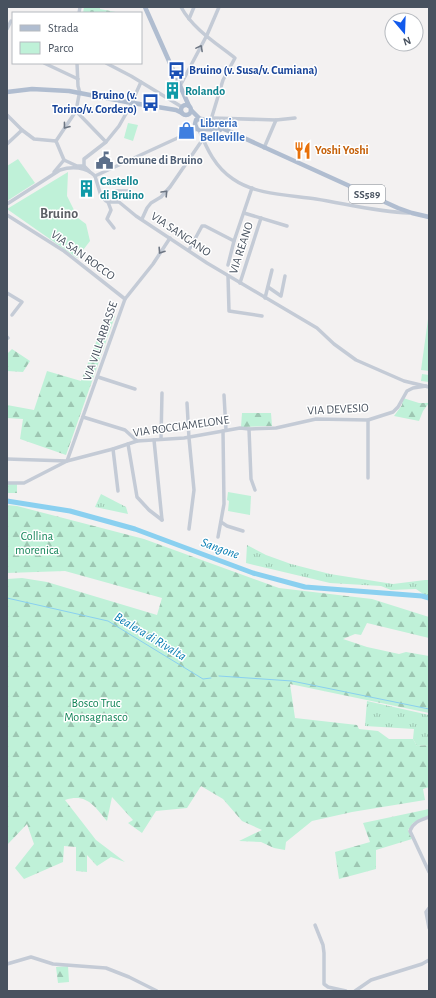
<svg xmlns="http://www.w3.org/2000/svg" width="436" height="998" font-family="'Alegreya Sans',sans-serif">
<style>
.grass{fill:url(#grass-tufts)}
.forest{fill:url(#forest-firs)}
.cemetery{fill:url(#cemetery-stones)}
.park{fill:#bff1d8}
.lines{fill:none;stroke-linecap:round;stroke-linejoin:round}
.stream{stroke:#8ad0f0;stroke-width:1}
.river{stroke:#8ad0f0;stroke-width:5}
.minor{stroke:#c4cbd6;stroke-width:3.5}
.major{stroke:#b0bdd0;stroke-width:4.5}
.oneway{stroke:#6d7683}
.labels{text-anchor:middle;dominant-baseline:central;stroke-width:3;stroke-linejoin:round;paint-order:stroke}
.shield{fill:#fff;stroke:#7f868f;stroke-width:1}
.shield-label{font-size:11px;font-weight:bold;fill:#48525f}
.transit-label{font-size:12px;font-weight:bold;fill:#164399;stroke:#fff;text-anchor:start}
.culture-label{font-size:12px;font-weight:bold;fill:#0d838f;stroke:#fff;text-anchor:start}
.shop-label{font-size:12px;font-weight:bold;fill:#366cbe;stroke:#fff;text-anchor:start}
.food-label{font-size:12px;font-weight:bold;fill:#c56008;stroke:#fff;text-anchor:start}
.service-label{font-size:12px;font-weight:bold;fill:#4e5e75;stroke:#fff;text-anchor:start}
.street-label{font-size:12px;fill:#48525f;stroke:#fff}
.park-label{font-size:12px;fill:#148559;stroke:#fff}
.water-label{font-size:13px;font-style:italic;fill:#077db3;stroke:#fff}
.quarter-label{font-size:14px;font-weight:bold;fill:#5d6066;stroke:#fff}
</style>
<defs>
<pattern id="grass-tufts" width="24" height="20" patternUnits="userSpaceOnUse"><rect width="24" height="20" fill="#bff1d8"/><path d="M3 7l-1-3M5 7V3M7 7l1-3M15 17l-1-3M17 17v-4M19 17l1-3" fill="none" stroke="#9dc6b2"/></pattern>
<pattern id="forest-firs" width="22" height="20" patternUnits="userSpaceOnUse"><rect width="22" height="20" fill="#bff1d8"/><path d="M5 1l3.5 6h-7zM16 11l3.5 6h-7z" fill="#9dc6b2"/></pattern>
<pattern id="cemetery-stones" width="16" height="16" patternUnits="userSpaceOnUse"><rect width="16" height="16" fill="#bff1d8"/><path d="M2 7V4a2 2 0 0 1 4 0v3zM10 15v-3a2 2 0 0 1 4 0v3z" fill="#9dc6b2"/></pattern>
</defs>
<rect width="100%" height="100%" fill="#f3f1f1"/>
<g class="grass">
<path d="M 101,494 L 126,507 L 128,514 L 95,507 Z"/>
<path d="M 247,545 L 266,555 L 291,564 L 330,574 L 393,584 L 425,580 L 429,580 L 429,598 L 416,589 L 391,590 L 381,586 L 330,583 L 246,563 Z"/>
<path d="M 367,701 L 429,715 L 429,745 L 417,746 L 413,739 L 414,729 L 365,726 Z"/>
</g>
<g class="forest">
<path d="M 107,314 L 115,316 L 66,455 L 20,439 L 23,419 L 7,418 L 7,405 L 34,410 L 47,371 L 81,381 Z"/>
<path d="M 12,349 L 30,361 L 23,372 L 7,371 L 7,354 Z"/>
<path d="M 403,398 L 419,403 L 429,403 L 423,411 L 419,421 L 394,416 L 402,405 Z"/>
<path d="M 242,413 L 271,413 L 272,426 L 241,427 Z"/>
<rect x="7" y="483" width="10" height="10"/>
<path d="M 7,505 L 17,506 L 144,539 L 279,588 L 372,599 L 429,617 L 429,638 L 367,623 L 361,635 L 355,634 L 343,639 L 367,647 L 399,654 L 406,652 L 429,656 L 429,713 L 290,684 L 295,718 L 357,725 L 359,729 L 378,731 L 389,739 L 413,739 L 417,746 L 429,745 L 429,787 L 423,789 L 425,800 L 352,812 L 312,821 L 286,842 L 285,850 L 274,848 L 261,842 L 239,841 L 262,830 L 242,821 L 223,799 L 201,786 L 187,808 L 156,811 L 142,833 L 128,823 L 133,820 L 112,797 L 107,821 C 94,806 87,793 65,800 L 96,840 L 125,862 L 111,857 L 97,866 L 87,855 L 87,872 L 76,871 L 76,847 L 64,846 L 63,862 L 24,879 L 15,868 L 34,844 L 27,824 L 7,845 L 7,579 L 22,578 L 47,582 L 157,615 L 162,598 L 65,571 L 7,573 Z"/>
<path d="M 429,809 L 429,816 L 413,823 L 408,830 L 412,839 L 376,850 L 376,869 L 339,879 L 335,852 L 370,842 L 363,823 Z"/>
<path d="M 68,966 L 69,982 L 58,983 L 56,967 Z"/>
</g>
<path class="cemetery" d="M 84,7 L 100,7 L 100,9 L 121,13 L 83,13 Z"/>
<g class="park">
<path d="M 128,123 L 138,125 L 133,141 L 124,138 Z"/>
<path d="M 18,159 L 35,183 L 7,201 L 7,166 Z"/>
<path d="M 68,172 L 67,196 L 78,218 L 86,224 L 90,241 L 77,258 L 7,209 Z"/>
<path d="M 429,312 L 429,371 L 421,370 Z"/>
<path d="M 422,374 L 429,375 L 429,382 L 421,381 Z"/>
<path d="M 228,492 L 251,496 L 250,515 L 228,511 L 229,501 L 227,500 Z"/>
</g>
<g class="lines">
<g class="stream">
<path d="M 7,598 L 108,621 L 203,679 L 211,678"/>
<path d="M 219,676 L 292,681 L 429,709"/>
</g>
<path class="river" d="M 7,501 L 70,511 L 135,529 L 253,573 L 305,587 L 422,596 L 429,598"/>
<g class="minor">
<path d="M 181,7 C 193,29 216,43 235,58 L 223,80 L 210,123"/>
<path d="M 79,13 L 80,7"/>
<path d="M 189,19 L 194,7"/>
<path d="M 7,29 L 11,21"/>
<path d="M 44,63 L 78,79"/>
<path d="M 106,63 L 131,76 L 182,107"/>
<path d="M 180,86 L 207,35 L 219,7"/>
<path d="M 132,102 L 141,82"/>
<path d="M 76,111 L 106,142 L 84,159 L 84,166"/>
<path d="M 7,115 L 22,130 L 34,139 L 56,141"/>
<path d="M 212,118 L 276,120 L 295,118"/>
<path d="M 199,130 C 207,149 215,167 233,179 C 256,195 289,195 316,199 C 347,204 378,212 409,213"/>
<path d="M 56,141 L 76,111 L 79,95 L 80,93 L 78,86 L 77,63"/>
<path d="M 56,141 L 64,160"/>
<path d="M 106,142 L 119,126 L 132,103"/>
<path d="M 7,144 L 22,130"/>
<path d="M 264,148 L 276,120"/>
<path d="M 54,172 L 64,160 L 77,166 L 84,166 L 90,172"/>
<path d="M 95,176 L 101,196 L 106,201 L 108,202 L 119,202 L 136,216 L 207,263 L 317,328 L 334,344 L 356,360 L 404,381 L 429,387"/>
<path d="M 95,176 L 197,129"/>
<path d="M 113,201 L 113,197 L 116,191 L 130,191"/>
<path d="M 108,202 L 111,210 L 107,219 L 114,228"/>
<path d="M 7,204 L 60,170 C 72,166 86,167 95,176"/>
<path d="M 244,213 L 287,226"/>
<path d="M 7,215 L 64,251 L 125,299"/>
<path d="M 142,219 L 147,208 L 151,203 L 161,197 L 170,187 L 203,139"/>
<path d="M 189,250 L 202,226 L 205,226 L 234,241"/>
<path d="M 228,265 L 234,241 L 252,188"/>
<path d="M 228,276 L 229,311 L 262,316"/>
<path d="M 240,283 L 261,218"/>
<path d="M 268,287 L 281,296 L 285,276"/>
<path d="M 7,293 L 22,302 L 12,315"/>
<path d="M 265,298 L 272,270"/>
<path d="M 7,337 L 8,338"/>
<path d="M 98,377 L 135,389"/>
<path d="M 224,395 L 226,430"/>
<path d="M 187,403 L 189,438 L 194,490 L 189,529"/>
<path d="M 83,417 L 125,430 L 137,441"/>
<path d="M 368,420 L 368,478"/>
<path d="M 249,429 L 251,479 L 255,490"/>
<path d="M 161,439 L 162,393"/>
<path d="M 154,440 L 162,520"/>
<path d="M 128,444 L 137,497 L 149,510 L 162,520"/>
<path d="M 113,449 L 118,491"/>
<path d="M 7,459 L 67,461 L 113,449 L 137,441 L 184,438 L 240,428 L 249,429 L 276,428 L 316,419 L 368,420 L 393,412 L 398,407 L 407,391 L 413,388 L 426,386"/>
<path d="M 7,483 L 24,483 L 67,461 L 125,299 L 153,264 L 170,238"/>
<path d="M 221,522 L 227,526 L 243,531"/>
<path d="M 218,537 L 224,504 L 223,431"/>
<path d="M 429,817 C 421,820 413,822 410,831 L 429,872"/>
<path d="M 429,908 L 426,912 L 429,928"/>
<path d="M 315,925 L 323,945 L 324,953 L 324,984 L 328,987 L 346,991"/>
<path d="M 7,964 L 31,957 L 53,964 L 106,968 L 129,977 L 157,991"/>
<path d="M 355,991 L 371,980 L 422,964 L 429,960"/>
</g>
<g class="major">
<path d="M 145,7 L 189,106"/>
<path d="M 7,92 L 32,89 L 69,91 L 132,103 L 139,104 L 129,102"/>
<path d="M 139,104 L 176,110 L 182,113"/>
<circle cx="186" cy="110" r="5"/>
<path d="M 191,110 L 200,119"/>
<path d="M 205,121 L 206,124 C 205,129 201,131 197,129 L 195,124 L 196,120 L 199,119 L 202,119 L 398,208 L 412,213 L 429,217"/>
<path d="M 204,129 L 220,130"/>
</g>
</g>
<defs><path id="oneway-chevron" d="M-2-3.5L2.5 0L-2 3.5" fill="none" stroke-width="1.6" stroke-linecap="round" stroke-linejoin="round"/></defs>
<g class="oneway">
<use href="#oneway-chevron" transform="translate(200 48) rotate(-62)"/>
<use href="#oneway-chevron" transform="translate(66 126) rotate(128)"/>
<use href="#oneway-chevron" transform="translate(165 193) rotate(-47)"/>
<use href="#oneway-chevron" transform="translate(161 251) rotate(123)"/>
</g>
<defs>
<symbol id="bus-bare" viewBox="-9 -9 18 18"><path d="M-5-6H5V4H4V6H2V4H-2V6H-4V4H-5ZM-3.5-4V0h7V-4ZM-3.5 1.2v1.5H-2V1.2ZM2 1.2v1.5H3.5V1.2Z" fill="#1a4fb4" stroke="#fff" stroke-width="2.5" paint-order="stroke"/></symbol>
<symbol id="building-bare" viewBox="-9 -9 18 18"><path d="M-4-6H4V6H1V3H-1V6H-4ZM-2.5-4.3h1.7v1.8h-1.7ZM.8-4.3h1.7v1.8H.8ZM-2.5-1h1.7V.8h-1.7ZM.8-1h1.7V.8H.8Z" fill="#0f9aa8" stroke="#fff" stroke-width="2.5" paint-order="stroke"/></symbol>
<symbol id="shop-bare" viewBox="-9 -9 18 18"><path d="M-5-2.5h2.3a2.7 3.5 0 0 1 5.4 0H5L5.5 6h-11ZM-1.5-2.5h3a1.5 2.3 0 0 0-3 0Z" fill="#3f7fe0" stroke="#fff" stroke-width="2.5" paint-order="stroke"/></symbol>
<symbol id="restaurant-bare" viewBox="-9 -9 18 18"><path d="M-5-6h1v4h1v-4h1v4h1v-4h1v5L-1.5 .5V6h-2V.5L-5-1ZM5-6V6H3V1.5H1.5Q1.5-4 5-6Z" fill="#e8710a" stroke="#fff" stroke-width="2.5" paint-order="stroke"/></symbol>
<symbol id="civic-bare" viewBox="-9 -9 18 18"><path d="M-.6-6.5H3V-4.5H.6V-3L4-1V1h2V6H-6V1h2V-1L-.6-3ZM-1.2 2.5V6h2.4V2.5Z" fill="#5c6f8a" stroke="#fff" stroke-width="2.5" paint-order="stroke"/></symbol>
</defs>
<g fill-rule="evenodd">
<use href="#bus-bare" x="164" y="58" width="25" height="25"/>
<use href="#building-bare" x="160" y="78" width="25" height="25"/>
<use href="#bus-bare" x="138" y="90" width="25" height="25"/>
<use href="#shop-bare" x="174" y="118" width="25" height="25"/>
<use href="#restaurant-bare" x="290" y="138" width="25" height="25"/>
<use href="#civic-bare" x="92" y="148" width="25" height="25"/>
<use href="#building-bare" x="74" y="176" width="25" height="25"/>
</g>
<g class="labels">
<rect class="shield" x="349" y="185" width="36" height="18" rx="3"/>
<g class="shield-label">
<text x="367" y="194">SS589</text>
</g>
<g class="transit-label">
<text x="189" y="70">Bruino (v. Susa/v. Cumiana)</text>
<text x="137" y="95" text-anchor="end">Bruino (v.<tspan x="137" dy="14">Torino/v. Cordero)</tspan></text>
</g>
<g class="culture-label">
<text x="185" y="91">Rolando</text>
<text x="100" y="181">Castello<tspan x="100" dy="14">di Bruino</tspan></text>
</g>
<g class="shop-label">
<text x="200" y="123">Libreria<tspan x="200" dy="14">Belleville</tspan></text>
</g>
<g class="food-label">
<text x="315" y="150">Yoshi Yoshi</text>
</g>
<g class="service-label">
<text x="117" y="160">Comune di Bruino</text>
</g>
<g class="street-label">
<text transform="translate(181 234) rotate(34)">VIA SANGANO</text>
<text transform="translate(241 248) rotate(-72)">VIA REANO</text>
<text transform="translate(83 255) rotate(36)">VIA SAN ROCCO</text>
<text transform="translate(100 341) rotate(-71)">VIA VILLARBASSE</text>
<text transform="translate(338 409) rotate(-3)">VIA DEVESIO</text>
<text transform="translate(181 426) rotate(-8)">VIA ROCCIAMELONE</text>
</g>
<g class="park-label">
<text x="37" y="536">Collina<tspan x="37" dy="14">morenica</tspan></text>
<text x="96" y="703">Bosco Truc<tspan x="96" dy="14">Monsagnasco</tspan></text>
</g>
<g class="water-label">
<text transform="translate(220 549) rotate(20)">Sangone</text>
<text transform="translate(150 637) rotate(31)">Bealera di Rivalta</text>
</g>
<g class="quarter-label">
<text x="59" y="214">Bruino</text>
</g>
</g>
<rect width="436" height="998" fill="none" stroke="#48525f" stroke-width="16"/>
<rect x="12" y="12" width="130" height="52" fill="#ffffff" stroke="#b6babf"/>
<rect x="20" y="25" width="20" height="6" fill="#b0bdd0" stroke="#b6babf"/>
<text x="48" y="32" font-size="12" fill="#48525f">Strada</text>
<rect x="20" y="42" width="20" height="12" fill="#bff1d8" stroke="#b6babf"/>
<text x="48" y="52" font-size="12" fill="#48525f">Parco</text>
<g transform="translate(404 32) rotate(161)"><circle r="19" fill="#ffffff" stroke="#b6babf"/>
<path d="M0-3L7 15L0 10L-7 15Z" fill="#125aec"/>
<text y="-6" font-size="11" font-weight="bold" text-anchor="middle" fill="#48525f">N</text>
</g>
</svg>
